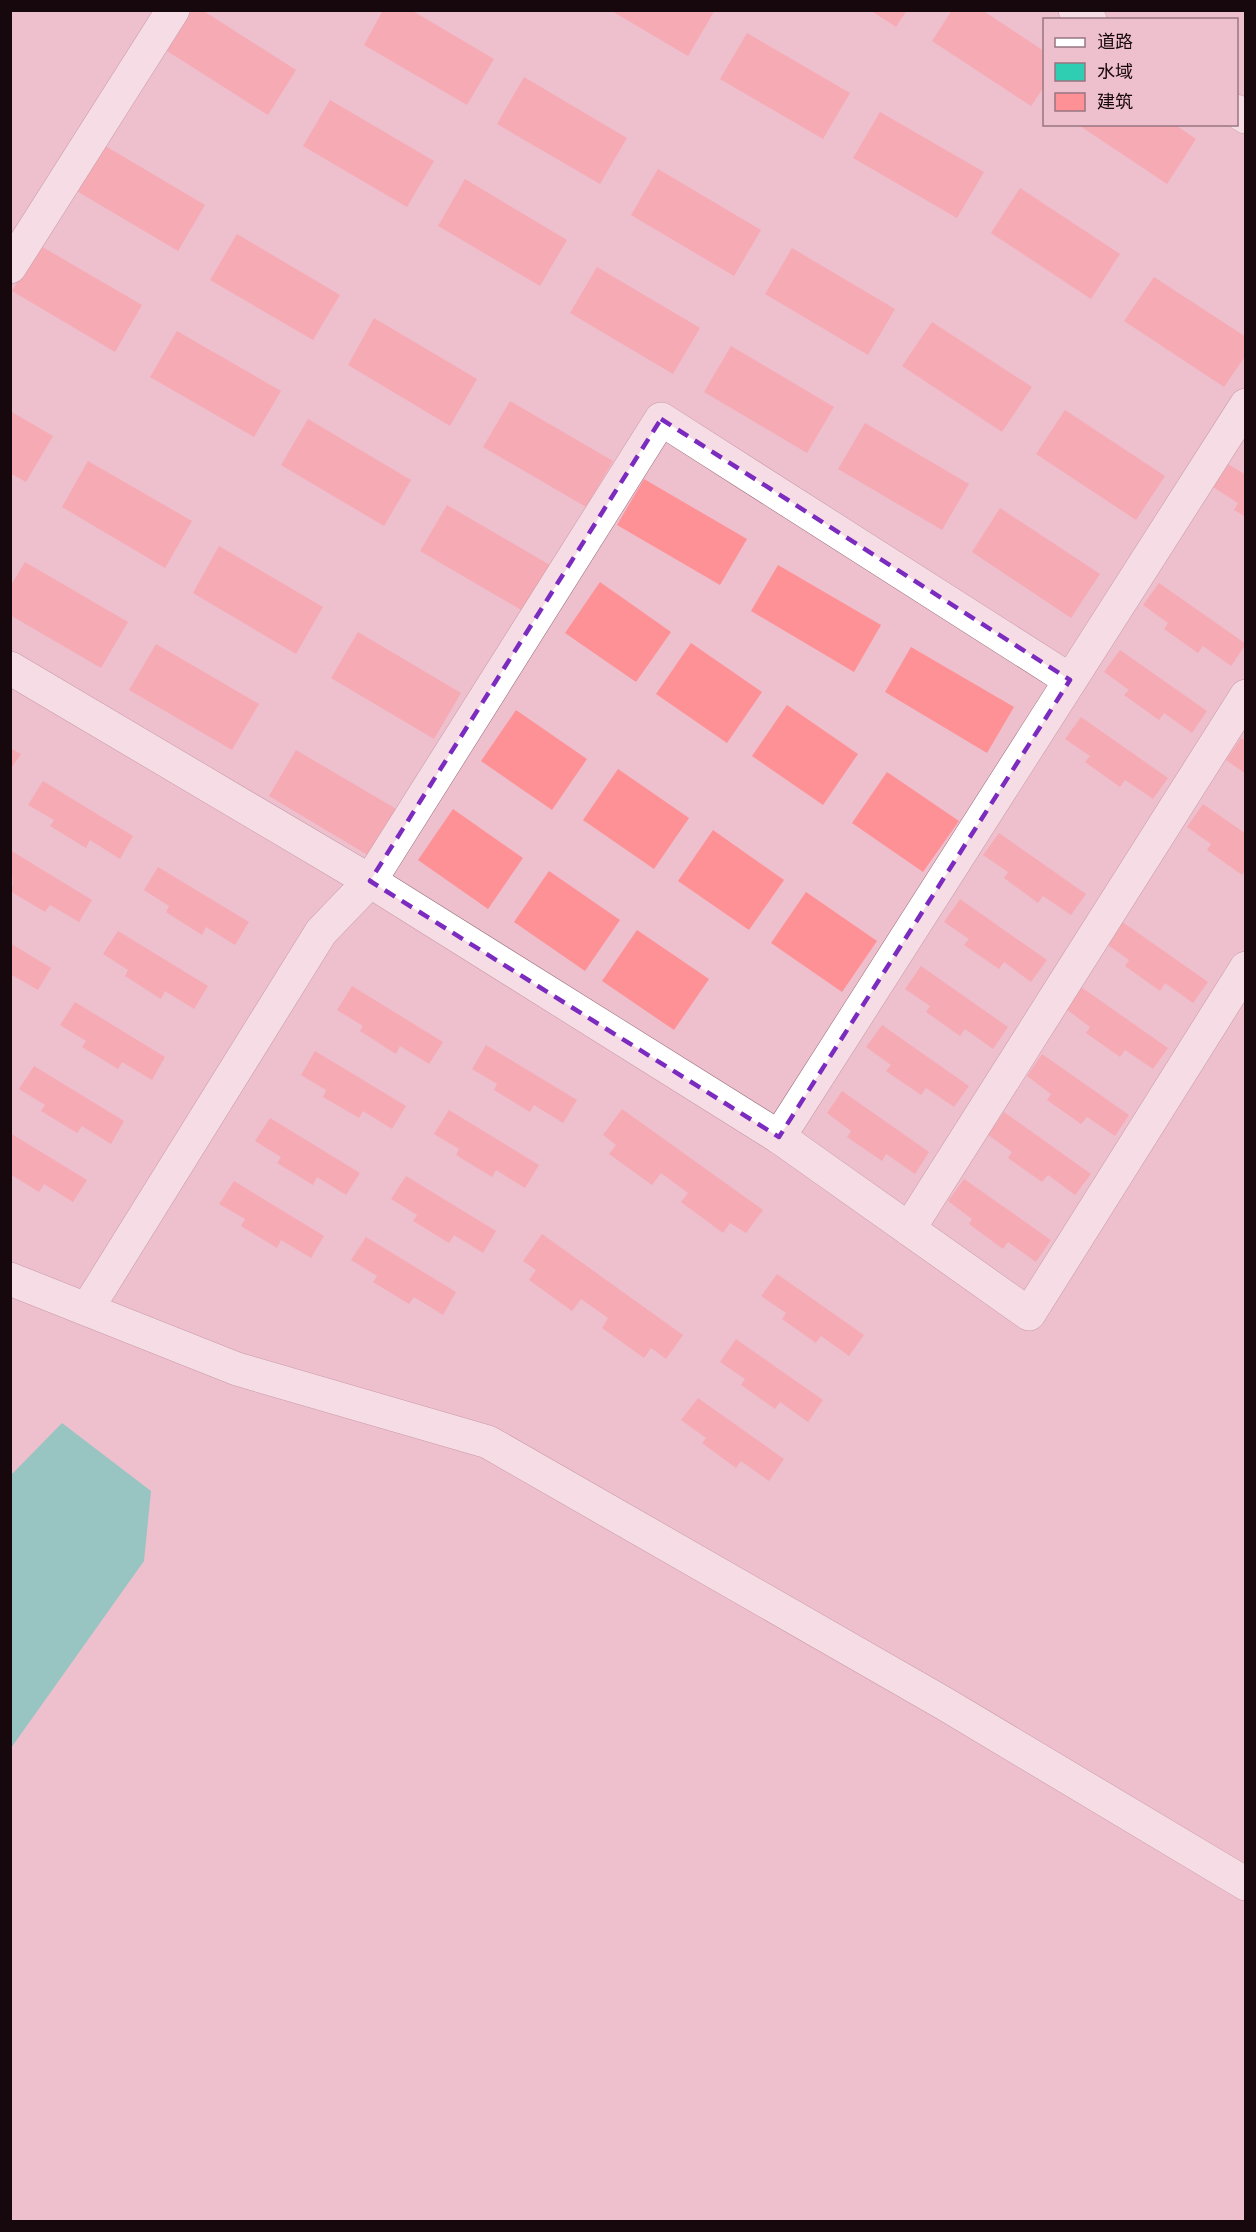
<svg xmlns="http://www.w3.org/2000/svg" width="1256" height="2232" font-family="'Noto Serif','Noto Sans SC',serif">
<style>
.water{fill:#2fcdb2}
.building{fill:#fe9196}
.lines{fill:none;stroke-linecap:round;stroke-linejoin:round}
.minor-casing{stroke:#986e7c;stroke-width:34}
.minor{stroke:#fff;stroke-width:33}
.marked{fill:none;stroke:#7b2cbf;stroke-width:4.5;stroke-dasharray:12 8;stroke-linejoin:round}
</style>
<rect width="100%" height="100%" fill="#eebfcd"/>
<path class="water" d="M 62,1423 L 151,1491 L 144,1561 L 11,1748 L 11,1475 Z"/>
<g class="building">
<path d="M 192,10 L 202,10 L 296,70 L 268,115 L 167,51 Z"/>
<path d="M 383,10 L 411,10 L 494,59 L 467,105 L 364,45 Z"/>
<path d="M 610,10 L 715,10 L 688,56 Z"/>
<path d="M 870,10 L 907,10 L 896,27 Z"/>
<path d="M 952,10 L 982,10 L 1044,51 L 1044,87 L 1031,106 L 932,41 Z"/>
<path d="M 747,33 L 850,93 L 823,139 L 720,79 Z"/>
<path d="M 524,77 L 627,138 L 600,184 L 497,124 Z"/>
<path d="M 330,100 L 434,161 L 407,207 L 303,146 Z"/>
<path d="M 880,112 L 984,172 L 957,218 L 853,158 Z"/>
<path d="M 1077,124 L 1174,124 L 1196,139 L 1167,184 Z"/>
<path d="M 102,144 L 205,205 L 178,251 L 75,190 Z"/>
<path d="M 658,169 L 761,230 L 734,276 L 631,215 Z"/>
<path d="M 465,179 L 567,240 L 540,286 L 438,226 Z"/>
<path d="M 1020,188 L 1120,254 L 1091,299 L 991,233 Z"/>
<path d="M 237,234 L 340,295 L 313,340 L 210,280 Z"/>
<path d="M 39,245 L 142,305 L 115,352 L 12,291 Z"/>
<path d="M 792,248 L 895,309 L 868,355 L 765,294 Z"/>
<path d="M 597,267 L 700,328 L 673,374 L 570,313 Z"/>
<path d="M 1154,277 L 1246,337 L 1246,355 L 1224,387 L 1124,321 Z"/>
<path d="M 374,318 L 477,379 L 450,426 L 348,365 Z"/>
<path d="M 932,322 L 1032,387 L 1002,432 L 902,366 Z"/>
<path d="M 177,331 L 281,391 L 254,437 L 150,377 Z"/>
<path d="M 731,346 L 834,407 L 807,453 L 704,392 Z"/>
<path d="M 510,401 L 613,461 L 586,507 L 483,447 Z"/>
<path d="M 1065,410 L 1165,476 L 1136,520 L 1036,454 Z"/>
<path d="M 10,411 L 53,436 L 26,482 L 10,473 Z"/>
<path d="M 308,419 L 411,480 L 384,526 L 281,465 Z"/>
<path d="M 865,423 L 969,484 L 942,530 L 838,469 Z"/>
<path d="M 88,461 L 192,521 L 165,568 L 62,507 Z"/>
<path d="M 1228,464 L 1246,475 L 1246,517 L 1234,510 L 1238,503 L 1213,487 Z"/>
<path d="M 644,479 L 747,539 L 720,585 L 617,525 Z"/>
<path d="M 447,505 L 550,565 L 523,611 L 420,551 Z"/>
<path d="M 1000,508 L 1100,574 L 1071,618 L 972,552 Z"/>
<path d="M 219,546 L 323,607 L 296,654 L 193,593 Z"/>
<path d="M 25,562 L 128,622 L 101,668 L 10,615 L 10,587 Z"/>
<path d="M 778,565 L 881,625 L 854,672 L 751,611 Z"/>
<path d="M 600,582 L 671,632 L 636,682 L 565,633 Z"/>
<path d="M 1159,583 L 1246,644 L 1231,666 L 1203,646 L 1198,653 L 1164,629 L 1168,623 L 1143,605 Z"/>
<path d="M 358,632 L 461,693 L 434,739 L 331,678 Z"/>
<path d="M 691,643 L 762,692 L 727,743 L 656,694 Z"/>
<path d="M 156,644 L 259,704 L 232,750 L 129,690 Z"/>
<path d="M 911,647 L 1014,707 L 987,753 L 885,692 Z"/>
<path d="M 1120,650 L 1207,711 L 1192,733 L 1164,713 L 1159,720 L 1124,695 L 1129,690 L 1104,672 Z"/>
<path d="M 787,705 L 858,754 L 823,805 L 752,756 Z"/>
<path d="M 516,710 L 587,759 L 552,810 L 481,761 Z"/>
<path d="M 1081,717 L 1168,778 L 1153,799 L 1125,780 L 1120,787 L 1085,762 L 1090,756 L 1065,739 Z"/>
<path d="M 1241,738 L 1246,741 L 1246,774 L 1226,760 Z"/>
<path d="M 10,748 L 21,754 L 10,770 Z"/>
<path d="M 296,750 L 398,810 L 371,857 L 269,796 Z"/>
<path d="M 618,769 L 689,818 L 654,869 L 583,820 Z"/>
<path d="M 887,772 L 959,821 L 923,872 L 852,823 Z"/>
<path d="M 43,781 L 133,836 L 120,859 L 90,840 L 86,848 L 50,826 L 54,820 L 28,805 Z"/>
<path d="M 1203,804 L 1246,834 L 1246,869 L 1242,875 L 1207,850 L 1211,844 L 1187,827 Z"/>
<path d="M 453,809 L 523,858 L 488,909 L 418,860 Z"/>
<path d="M 713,830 L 784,880 L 749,930 L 678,881 Z"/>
<path d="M 999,833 L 1086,894 L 1071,915 L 1043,896 L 1038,903 L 1004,878 L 1008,872 L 983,855 Z"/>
<path d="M 10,850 L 92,900 L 79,922 L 50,905 L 45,912 L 10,891 L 13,884 Z"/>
<path d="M 158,867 L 249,922 L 235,945 L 206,927 L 202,935 L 166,912 L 169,906 L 144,890 Z"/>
<path d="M 549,871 L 620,920 L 585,971 L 514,922 Z"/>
<path d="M 806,892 L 877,941 L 842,992 L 771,943 Z"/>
<path d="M 960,899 L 1047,960 L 1031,982 L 1004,962 L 999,969 L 964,945 L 969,939 L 944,922 Z"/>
<path d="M 1121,921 L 1208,982 L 1193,1003 L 1165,983 L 1160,991 L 1125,966 L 1129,960 L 1105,943 Z"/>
<path d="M 637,930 L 709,979 L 674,1030 L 602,981 Z"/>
<path d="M 118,931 L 208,986 L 194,1009 L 165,991 L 161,999 L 125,976 L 128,970 L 103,954 Z"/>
<path d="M 10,943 L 51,968 L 38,990 L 10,974 Z"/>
<path d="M 921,966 L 1008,1027 L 993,1049 L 965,1029 L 960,1036 L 926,1012 L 930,1006 L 905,989 Z"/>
<path d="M 352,986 L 443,1042 L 429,1064 L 400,1046 L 396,1054 L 360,1031 L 363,1026 L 337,1010 Z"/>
<path d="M 1081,987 L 1168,1048 L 1153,1069 L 1125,1050 L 1120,1057 L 1086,1033 L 1090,1027 L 1066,1009 Z"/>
<path d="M 75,1002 L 165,1057 L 152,1080 L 122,1062 L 118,1069 L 82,1047 L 86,1041 L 60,1025 Z"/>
<path d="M 882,1025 L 969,1086 L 954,1107 L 926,1088 L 921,1095 L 886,1071 L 891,1065 L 866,1047 Z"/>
<path d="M 486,1045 L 577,1100 L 563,1123 L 534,1105 L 530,1112 L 494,1090 L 497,1084 L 472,1069 Z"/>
<path d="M 315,1051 L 406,1106 L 392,1129 L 363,1111 L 359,1118 L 323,1097 L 326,1090 L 301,1075 Z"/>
<path d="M 1042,1054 L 1129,1115 L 1115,1136 L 1087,1117 L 1081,1124 L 1047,1100 L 1051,1094 L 1027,1076 Z"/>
<path d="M 34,1066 L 124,1121 L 111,1144 L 82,1126 L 77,1133 L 41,1111 L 45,1105 L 19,1089 Z"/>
<path d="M 842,1091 L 929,1152 L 915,1174 L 886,1154 L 882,1161 L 847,1137 L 851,1131 L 827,1113 Z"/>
<path d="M 622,1109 L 763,1210 L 746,1233 L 730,1223 L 723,1233 L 681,1202 L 688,1193 L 661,1173 L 652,1185 L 609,1154 L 616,1145 L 603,1135 Z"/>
<path d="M 449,1110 L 539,1165 L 525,1188 L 496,1170 L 492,1177 L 456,1155 L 459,1149 L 434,1134 Z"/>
<path d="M 1004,1112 L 1091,1174 L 1075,1195 L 1048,1175 L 1042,1182 L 1008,1158 L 1012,1152 L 988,1135 Z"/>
<path d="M 270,1118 L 360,1173 L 346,1195 L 317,1177 L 313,1185 L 277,1163 L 281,1157 L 255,1141 Z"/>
<path d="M 10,1133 L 87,1180 L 73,1202 L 44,1184 L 39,1192 L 10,1174 Z"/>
<path d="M 406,1176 L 496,1231 L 483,1253 L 454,1235 L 449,1243 L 413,1221 L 417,1215 L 391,1199 Z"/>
<path d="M 964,1179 L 1051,1240 L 1036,1262 L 1008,1242 L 1003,1249 L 969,1224 L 972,1219 L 948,1201 Z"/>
<path d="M 234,1181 L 324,1236 L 311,1258 L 281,1240 L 277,1248 L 241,1226 L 245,1219 L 219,1204 Z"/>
<path d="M 542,1234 L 683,1335 L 666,1359 L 651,1348 L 644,1358 L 602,1328 L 608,1318 L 581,1299 L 572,1311 L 529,1280 L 536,1270 L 523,1261 Z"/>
<path d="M 366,1237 L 456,1292 L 443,1315 L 414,1297 L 409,1304 L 373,1282 L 377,1276 L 351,1260 Z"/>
<path d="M 777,1274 L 864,1335 L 849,1356 L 821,1336 L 816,1343 L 782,1319 L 786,1313 L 761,1296 Z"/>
<path d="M 736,1339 L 823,1400 L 808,1422 L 780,1402 L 775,1409 L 741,1385 L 745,1379 L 720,1362 Z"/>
<path d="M 698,1398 L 784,1459 L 769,1481 L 741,1461 L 736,1468 L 702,1443 L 706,1438 L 681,1420 Z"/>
</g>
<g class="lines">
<defs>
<g id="minor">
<path d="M 1075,10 L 1090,20"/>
<path d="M 1236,111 L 1246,117"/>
<path d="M 10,267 L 173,10"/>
<path d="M 10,668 L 370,881 L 779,1137 L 1029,1314 L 1246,968"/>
<path d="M 779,1137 L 1246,405"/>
<path d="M 909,1229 L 1246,696"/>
<path d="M 10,1279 L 237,1369 L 488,1442 L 945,1704 L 1246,1884"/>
<path d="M 87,1309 L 321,932 L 370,881 L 661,419 L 1070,680"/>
</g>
</defs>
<use href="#minor" class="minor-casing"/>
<use href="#minor" class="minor"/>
</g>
<path d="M0 0H1256V2232H0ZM 661,419 L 1070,680 L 779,1137 L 370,881 Z" fill="#eebfcd" fill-opacity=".55" fill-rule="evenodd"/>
<path class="marked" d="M 661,419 L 1070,680 L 779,1137 L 370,881 Z"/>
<rect width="1256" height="2232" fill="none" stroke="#17080e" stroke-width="24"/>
<rect x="1043" y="18" width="195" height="108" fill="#eebfcd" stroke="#987681" stroke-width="1.5"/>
<rect x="1055" y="38" width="30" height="9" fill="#ffffff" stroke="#987681" stroke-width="1.5"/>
<text x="1097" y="48" font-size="18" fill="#17080e">道路</text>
<rect x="1055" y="63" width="30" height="18" fill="#2fcdb2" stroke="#987681" stroke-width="1.5"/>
<text x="1097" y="78" font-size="18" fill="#17080e">水域</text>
<rect x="1055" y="93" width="30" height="18" fill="#fe9196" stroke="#987681" stroke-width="1.5"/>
<text x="1097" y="108" font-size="18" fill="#17080e">建筑</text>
</svg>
